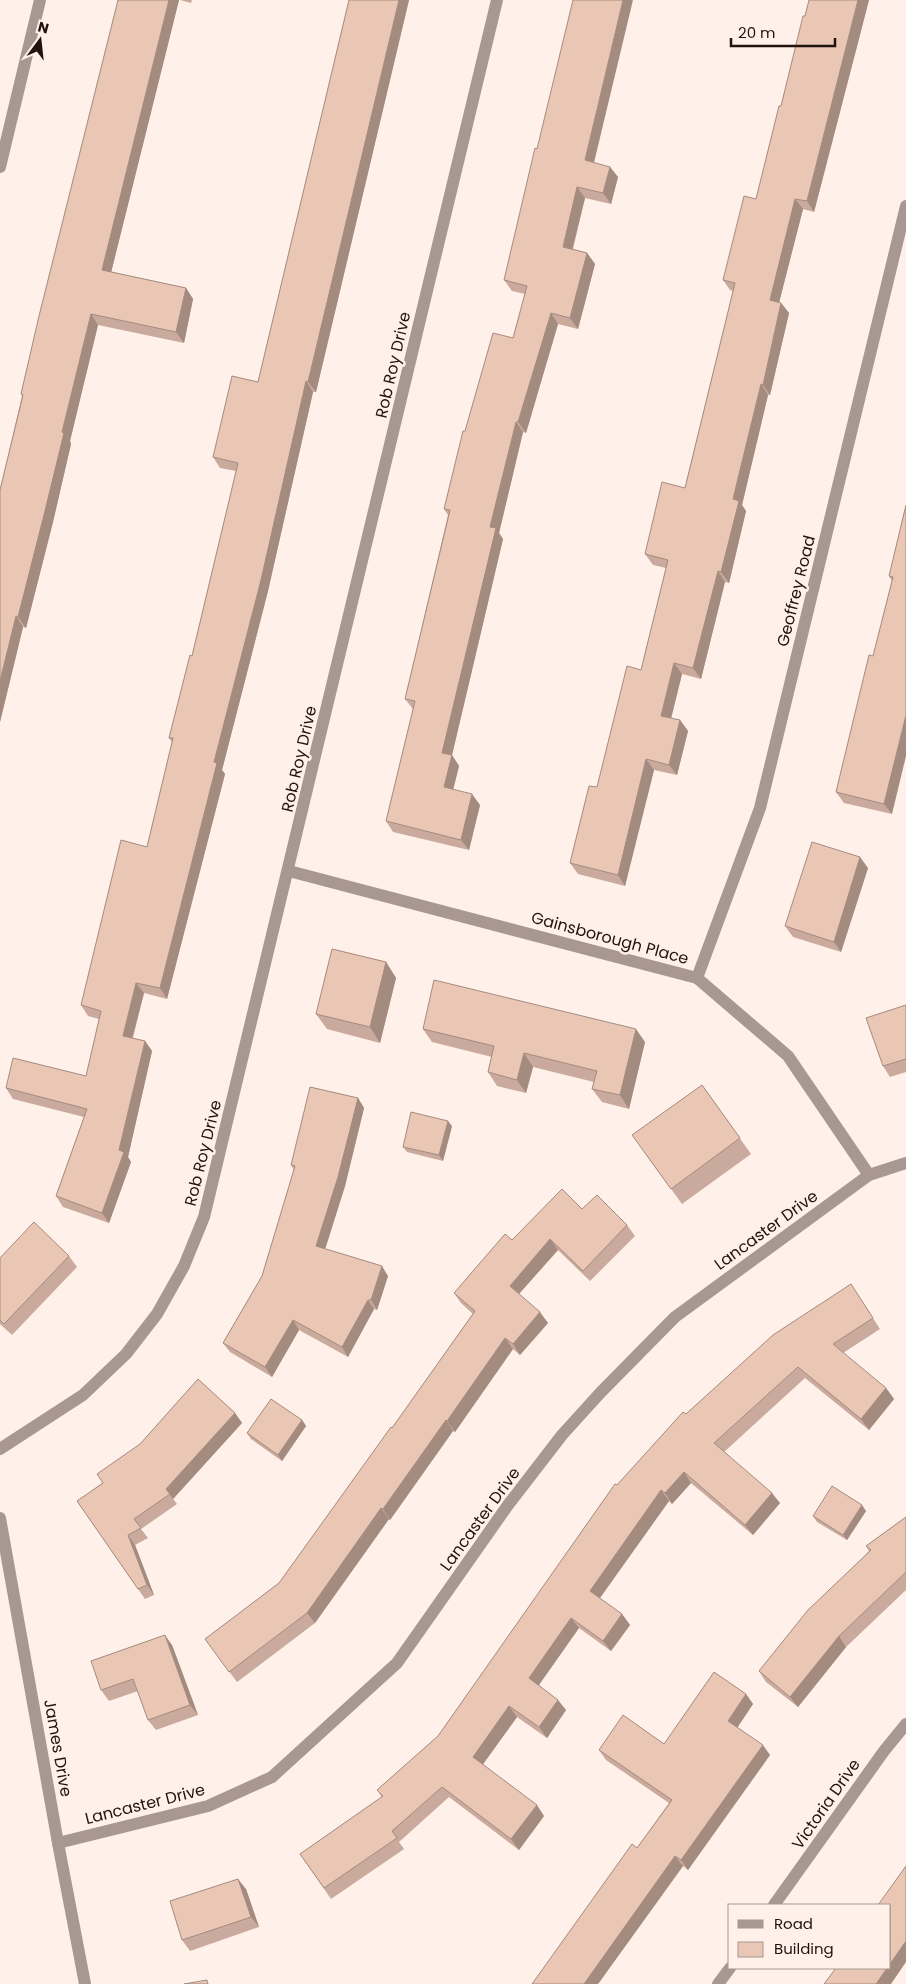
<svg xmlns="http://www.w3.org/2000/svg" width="906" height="1984" font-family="Poppins,sans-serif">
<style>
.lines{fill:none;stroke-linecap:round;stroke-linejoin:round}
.minor{stroke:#a89891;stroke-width:12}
.wall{fill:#c9aa9c}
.shaded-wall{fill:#a48b7f}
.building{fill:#eac6b5;stroke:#a48b7f}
.labels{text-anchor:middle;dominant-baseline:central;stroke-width:5;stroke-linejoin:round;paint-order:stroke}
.street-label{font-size:16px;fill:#21140e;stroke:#fff0e9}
</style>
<rect width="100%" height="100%" fill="#fff0e9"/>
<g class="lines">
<g class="minor">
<path d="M 0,167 L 40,0"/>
<path d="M 289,871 L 697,978 L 788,1056 L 869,1175"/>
<path d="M 697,978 L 760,808 L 906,206"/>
<path d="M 0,1449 L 83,1395 L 126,1354 L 157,1314 L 184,1266 L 204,1217 L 497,0"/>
<path d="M 0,1518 L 58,1843 L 85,1984"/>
<path d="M 58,1843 L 208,1806 L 272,1777 L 397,1663 L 508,1505 L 562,1435 L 601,1392 L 675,1317 L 869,1175 L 906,1163"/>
<path d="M 774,1905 L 884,1751 L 906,1724"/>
<path d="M 718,1984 L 730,1968"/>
</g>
</g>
<g class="wall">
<path d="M 118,0 L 179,0 L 111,272 L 186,288 L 193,299 L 184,343 L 98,325 L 70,441 L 71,444 L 53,522 L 26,628 L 23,627 L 0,722 L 0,490 L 22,396 L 21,394 Z"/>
<path d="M 180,0 L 192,0 L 191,3 Z"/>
<path d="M 349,0 L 409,0 L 316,392 L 313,392 L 268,591 L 222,770 L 225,774 L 167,999 L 144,993 L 133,1038 L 145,1041 L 152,1051 L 128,1157 L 131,1162 L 109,1223 L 63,1207 L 56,1196 L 84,1117 L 13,1099 L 6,1088 L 86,1076 L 99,1019 L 88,1016 L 81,1005 L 147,847 L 172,742 L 169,738 L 192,656 L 236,471 L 220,468 L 213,457 L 258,382 Z"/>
<path d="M 809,0 L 869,0 L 814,212 L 803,209 L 779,302 L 781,303 L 789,313 L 770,395 L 768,395 L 742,505 L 746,511 L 729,583 L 725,582 L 701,679 L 682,674 L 671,718 L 680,720 L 688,731 L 677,775 L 654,770 L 625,886 L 578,874 L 570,863 L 597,787 L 641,670 L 666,568 L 653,565 L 645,554 L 685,488 L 733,291 L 730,290 L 723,280 L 756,199 L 781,106 Z"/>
<path d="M 594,163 L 610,167 L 618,177 L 611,204 L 585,198 L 573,249 L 587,253 L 595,264 L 578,329 L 558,324 L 526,433 L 523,432 L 499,533 L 503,539 L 452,755 L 459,766 L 453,790 L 480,805 L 469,850 L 393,832 L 386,821 L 413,709 L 405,699 L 448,515 L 444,509 L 465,431 L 513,338 L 525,294 L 512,291 L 504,280 Z"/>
<path d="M 906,505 L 892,814 L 844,803 L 836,792 L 873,656 L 892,581 L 889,576 Z"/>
<path d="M 868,868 L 841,952 L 793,937 L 785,926 Z"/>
<path d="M 386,962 L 396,978 L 380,1043 L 327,1029 L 316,1014 Z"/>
<path d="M 906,1005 L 906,1072 L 890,1077 L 883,1066 Z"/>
<path d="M 423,1029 L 645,1042 L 629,1109 L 602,1102 L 592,1089 L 594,1082 L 533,1067 L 526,1093 L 497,1086 L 488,1072 L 492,1057 L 432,1042 Z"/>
<path d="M 702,1085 L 751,1154 L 682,1204 L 643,1150 Z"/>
<path d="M 358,1098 L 364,1108 L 345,1186 L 325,1249 L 388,1276 L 377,1310 L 374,1309 L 348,1357 L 299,1330 L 272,1377 L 230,1352 L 223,1343 L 262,1276 L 294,1170 L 291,1165 Z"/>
<path d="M 452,1126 L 443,1161 L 407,1152 L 403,1147 Z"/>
<path d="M 582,1209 L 627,1225 L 635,1236 L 590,1281 L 558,1250 L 519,1294 L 548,1323 L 520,1355 L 513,1349 L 455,1432 L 453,1431 L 390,1520 L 389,1519 L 315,1623 L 237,1682 L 205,1639 L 279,1583 L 392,1428 L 473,1314 L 461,1303 L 454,1293 L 512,1240 Z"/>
<path d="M 69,1256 L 77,1267 L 12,1335 L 0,1324 L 0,1258 Z"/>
<path d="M 851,1284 L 880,1329 L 843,1353 L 886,1388 L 894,1399 L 869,1430 L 805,1378 L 724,1452 L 780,1503 L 753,1535 L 691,1483 L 672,1504 L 669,1501 L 600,1598 L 622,1614 L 630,1625 L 611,1651 L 579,1628 L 539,1685 L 566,1710 L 547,1738 L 517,1717 L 483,1764 L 544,1816 L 519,1850 L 449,1797 L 399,1842 L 404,1849 L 331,1899 L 300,1854 L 382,1797 L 377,1790 L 438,1736 L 617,1485 L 686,1414 Z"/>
<path d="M 235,1413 L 242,1423 L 173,1499 L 177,1504 L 141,1529 L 148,1538 L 135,1545 L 154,1595 L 145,1599 L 77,1501 L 103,1483 Z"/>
<path d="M 302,1420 L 306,1426 L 282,1461 L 251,1439 L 247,1433 Z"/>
<path d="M 866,1511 L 847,1540 L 817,1522 L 813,1516 Z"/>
<path d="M 906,1517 L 906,1590 L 846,1647 L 798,1707 L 766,1682 L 759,1671 L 869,1551 L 866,1546 Z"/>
<path d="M 172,1645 L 198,1715 L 156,1730 L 148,1720 L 138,1691 L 109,1701 L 101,1690 Z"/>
<path d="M 746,1694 L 753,1704 L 737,1728 L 770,1755 L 688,1870 L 683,1866 L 598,1984 L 532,1984 L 637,1848 L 669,1803 L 606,1760 L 599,1750 L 664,1744 Z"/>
<path d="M 246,1889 L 259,1927 L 190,1951 L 182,1940 Z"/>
</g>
<g class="shaded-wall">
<path d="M 169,0 L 179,0 L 109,281 L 102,270 Z"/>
<path d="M 399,0 L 409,0 L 316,392 L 308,382 Z"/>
<path d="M 623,0 L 633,0 L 592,171 L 585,160 Z"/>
<path d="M 858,0 L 869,0 L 814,212 L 807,201 Z"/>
<path d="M 610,167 L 618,177 L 611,204 L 603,193 Z"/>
<path d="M 577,187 L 585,198 L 570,258 L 563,247 Z"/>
<path d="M 795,199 L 803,209 L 777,311 L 770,300 Z"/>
<path d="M 587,253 L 595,264 L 578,329 L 570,318 Z"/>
<path d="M 186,288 L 193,299 L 184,343 L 176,332 Z"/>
<path d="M 781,303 L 789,313 L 770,395 L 763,385 Z"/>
<path d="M 551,313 L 558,324 L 526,433 L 518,422 Z"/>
<path d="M 91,314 L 98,325 L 70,441 L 71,444 L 53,522 L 26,628 L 18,617 L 62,432 Z"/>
<path d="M 306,381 L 313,392 L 268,591 L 222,770 L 225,774 L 167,999 L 160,988 Z"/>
<path d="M 761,384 L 768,395 L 742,505 L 746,511 L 729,583 L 721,572 L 733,499 Z"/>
<path d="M 516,422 L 523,432 L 499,533 L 503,539 L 452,755 L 459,766 L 451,798 L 444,787 L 442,753 L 490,527 Z"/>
<path d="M 718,571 L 725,582 L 701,679 L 693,668 Z"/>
<path d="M 16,616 L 23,627 L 0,722 L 0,681 Z"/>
<path d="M 674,663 L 682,674 L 669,727 L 661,716 Z"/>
<path d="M 906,715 L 906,756 L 892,814 L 884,804 Z"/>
<path d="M 680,720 L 688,731 L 677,775 L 669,765 Z"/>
<path d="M 646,759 L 654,770 L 625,886 L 618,875 Z"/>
<path d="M 472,794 L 480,805 L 469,850 L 461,840 Z"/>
<path d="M 860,857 L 868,868 L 841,952 L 834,942 Z"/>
<path d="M 386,962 L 396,978 L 380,1043 L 370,1027 Z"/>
<path d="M 136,983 L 144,993 L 130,1046 L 123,1036 Z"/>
<path d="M 636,1029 L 645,1042 L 629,1109 L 620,1095 Z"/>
<path d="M 145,1041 L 152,1051 L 128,1157 L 131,1162 L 109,1223 L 102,1213 L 119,1150 Z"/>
<path d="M 524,1053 L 533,1067 L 526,1093 L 517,1080 Z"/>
<path d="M 358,1098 L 364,1108 L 345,1186 L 323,1256 L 316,1246 Z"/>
<path d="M 448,1121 L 452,1126 L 443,1161 L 439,1155 Z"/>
<path d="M 550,1239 L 558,1250 L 517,1296 L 510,1286 Z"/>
<path d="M 382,1266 L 388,1276 L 377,1310 L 371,1300 Z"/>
<path d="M 368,1300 L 374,1309 L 348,1357 L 342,1347 Z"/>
<path d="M 540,1312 L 548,1323 L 520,1355 L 513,1344 Z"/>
<path d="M 293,1320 L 299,1330 L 272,1377 L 265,1367 Z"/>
<path d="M 505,1338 L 513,1349 L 455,1432 L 447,1421 Z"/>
<path d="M 886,1388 L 894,1399 L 869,1430 L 861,1419 Z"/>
<path d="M 235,1413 L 242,1423 L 173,1499 L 166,1489 Z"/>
<path d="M 302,1420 L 306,1426 L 282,1461 L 278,1455 Z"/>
<path d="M 446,1420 L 453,1431 L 390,1520 L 383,1509 Z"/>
<path d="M 684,1472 L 691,1483 L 672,1504 L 665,1493 Z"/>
<path d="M 661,1490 L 669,1501 L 597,1602 L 590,1591 Z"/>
<path d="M 772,1493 L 780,1503 L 753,1535 L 745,1525 Z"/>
<path d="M 862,1505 L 866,1511 L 847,1540 L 843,1535 Z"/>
<path d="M 381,1508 L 389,1519 L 315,1623 L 307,1613 Z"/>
<path d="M 128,1535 L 135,1545 L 154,1595 L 147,1585 Z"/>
<path d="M 622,1614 L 630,1625 L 611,1651 L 603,1641 Z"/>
<path d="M 571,1618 L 579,1628 L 536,1689 L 529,1678 Z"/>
<path d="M 165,1635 L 172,1645 L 198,1715 L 190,1705 Z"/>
<path d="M 839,1636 L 846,1647 L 798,1707 L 790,1697 Z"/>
<path d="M 746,1694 L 753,1704 L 735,1731 L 728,1721 Z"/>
<path d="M 558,1700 L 566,1710 L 547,1738 L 539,1727 Z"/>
<path d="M 509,1706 L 517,1717 L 481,1767 L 473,1757 Z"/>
<path d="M 763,1745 L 770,1755 L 688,1870 L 681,1860 Z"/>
<path d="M 537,1805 L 544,1816 L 519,1850 L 511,1839 Z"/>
<path d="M 675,1856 L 683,1866 L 598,1984 L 584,1984 Z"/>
<path d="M 238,1879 L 246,1889 L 259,1927 L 251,1917 Z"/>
<path d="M 906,1941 L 906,1962 L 891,1984 L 876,1984 L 887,1968 L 890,1968 L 890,1964 Z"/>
</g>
<g class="building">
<path d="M 118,0 L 169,0 L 102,270 L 186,288 L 176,332 L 91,314 L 62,432 L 64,433 L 45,511 L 18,617 L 16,616 L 0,681 L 0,490 L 23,395 L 21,394 L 39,316 Z"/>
<path d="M 349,0 L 399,0 L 308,382 L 306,381 L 261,580 L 214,762 L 217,763 L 160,988 L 136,983 L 123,1036 L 145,1041 L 119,1150 L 124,1152 L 102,1213 L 56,1196 L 87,1109 L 6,1088 L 13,1058 L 86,1076 L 101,1011 L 81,1005 L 121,840 L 147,847 L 173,738 L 169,738 L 190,655 L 192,656 L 238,463 L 213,457 L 232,376 L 258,382 Z"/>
<path d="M 573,0 L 623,0 L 585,160 L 610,167 L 603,193 L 577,187 L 563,247 L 587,253 L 570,318 L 551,313 L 518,422 L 516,422 L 490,527 L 496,528 L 442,753 L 452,755 L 444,787 L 472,794 L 461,840 L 386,821 L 415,701 L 405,699 L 450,510 L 444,509 L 463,431 L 465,431 L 493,333 L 513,338 L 527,286 L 504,280 L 535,148 L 537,149 Z"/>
<path d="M 809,0 L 858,0 L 807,201 L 795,199 L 770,300 L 781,303 L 763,385 L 761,384 L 733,499 L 739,501 L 721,572 L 718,571 L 693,668 L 674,663 L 661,716 L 680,720 L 669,765 L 646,759 L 618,875 L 570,863 L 589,786 L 597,787 L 627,666 L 641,670 L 668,560 L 645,554 L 662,482 L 685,488 L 735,283 L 723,280 L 744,196 L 756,199 L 779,106 L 781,106 L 803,16 L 805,16 Z"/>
<path d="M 906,505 L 906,715 L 884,804 L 836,792 L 869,655 L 873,656 L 893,577 L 889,576 Z"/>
<path d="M 812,842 L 860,857 L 834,942 L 785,926 Z"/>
<path d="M 332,949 L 386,962 L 370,1027 L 316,1014 Z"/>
<path d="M 434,980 L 636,1029 L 620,1095 L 592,1089 L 597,1071 L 524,1053 L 517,1080 L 488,1072 L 494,1046 L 423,1029 Z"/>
<path d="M 906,1005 L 906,1059 L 883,1066 L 866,1018 Z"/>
<path d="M 702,1085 L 740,1138 L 671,1189 L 632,1135 Z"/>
<path d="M 310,1087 L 358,1098 L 338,1177 L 316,1246 L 382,1266 L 371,1300 L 368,1300 L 342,1347 L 293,1320 L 265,1367 L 223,1343 L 262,1276 L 295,1166 L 291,1165 Z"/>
<path d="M 411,1112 L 448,1121 L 439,1155 L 403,1147 Z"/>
<path d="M 562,1189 L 582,1209 L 597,1195 L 627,1225 L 583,1271 L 550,1239 L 510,1286 L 540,1312 L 513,1344 L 505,1338 L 447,1421 L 446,1420 L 383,1509 L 381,1508 L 307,1613 L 229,1672 L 205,1639 L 279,1583 L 391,1427 L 392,1428 L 475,1311 L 454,1293 L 505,1234 L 512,1240 Z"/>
<path d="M 34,1222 L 69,1256 L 4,1324 L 0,1320 L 0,1258 Z"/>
<path d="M 851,1284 L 873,1318 L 833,1344 L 886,1388 L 861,1419 L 798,1367 L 714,1443 L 772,1493 L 745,1525 L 684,1472 L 665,1493 L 661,1490 L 590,1591 L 622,1614 L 603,1641 L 571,1618 L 529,1678 L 558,1700 L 539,1727 L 509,1706 L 473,1757 L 537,1805 L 511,1839 L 442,1787 L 392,1831 L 397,1838 L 324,1888 L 300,1854 L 383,1796 L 377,1790 L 438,1736 L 615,1484 L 617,1485 L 683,1412 L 686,1414 L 773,1335 Z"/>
<path d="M 198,1379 L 235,1413 L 166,1489 L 170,1494 L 134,1519 L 141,1528 L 128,1535 L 147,1585 L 138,1589 L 77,1501 L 103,1483 L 97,1474 L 140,1444 Z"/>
<path d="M 271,1399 L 302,1420 L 278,1455 L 247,1433 Z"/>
<path d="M 832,1486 L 862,1505 L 843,1535 L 813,1516 Z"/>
<path d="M 906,1517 L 906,1572 L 839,1636 L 790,1697 L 759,1671 L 808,1610 L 871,1550 L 866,1546 Z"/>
<path d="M 165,1635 L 190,1705 L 148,1720 L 133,1679 L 101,1690 L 91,1661 Z"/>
<path d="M 714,1672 L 746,1694 L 728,1721 L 763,1745 L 681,1860 L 675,1856 L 584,1984 L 532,1984 L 632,1844 L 637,1848 L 672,1800 L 599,1750 L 623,1715 L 664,1744 Z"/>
<path d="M 906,1866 L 906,1941 L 890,1964 L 890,1905 L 878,1905 Z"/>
<path d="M 238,1879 L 251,1917 L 182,1940 L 170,1901 Z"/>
<path d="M 836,1968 L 887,1968 L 876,1984 L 824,1984 Z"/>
<path d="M 207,1980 L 208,1984 L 184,1984 Z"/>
</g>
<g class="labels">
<g class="street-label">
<text transform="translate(393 365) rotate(-77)">Rob Roy Drive</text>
<text transform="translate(796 591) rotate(-76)">Geoffrey Road</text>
<text transform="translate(299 759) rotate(-77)">Rob Roy Drive</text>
<text transform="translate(610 938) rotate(15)">Gainsborough Place</text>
<text transform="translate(203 1153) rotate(-76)">Rob Roy Drive</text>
<text transform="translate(766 1230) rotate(-36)">Lancaster Drive</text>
<text transform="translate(480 1519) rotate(-54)">Lancaster Drive</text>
<text transform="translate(58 1748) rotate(80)">James Drive</text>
<text transform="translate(145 1804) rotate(-14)">Lancaster Drive</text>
<text transform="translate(826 1804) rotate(-55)">Victoria Drive</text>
</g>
</g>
<rect x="728" y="1904" width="162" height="65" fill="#fff0e9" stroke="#a69891"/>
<rect x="738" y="1920" width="25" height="8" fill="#a89891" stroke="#a69891"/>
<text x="774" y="1929" font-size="15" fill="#21140e">Road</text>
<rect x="738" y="1942" width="25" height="15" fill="#eac6b5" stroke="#a69891"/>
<text x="774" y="1954" font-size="15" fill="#21140e">Building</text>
<g transform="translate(40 40) rotate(15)" stroke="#fff0e9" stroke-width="4" paint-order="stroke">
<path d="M0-4L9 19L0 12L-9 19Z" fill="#21140e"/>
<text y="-8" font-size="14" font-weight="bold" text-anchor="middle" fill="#21140e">N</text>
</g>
<path d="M731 38v8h104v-8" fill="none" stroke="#21140e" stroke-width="2.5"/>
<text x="738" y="38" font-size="15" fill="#21140e" stroke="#fff0e9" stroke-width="4" paint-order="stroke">20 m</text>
</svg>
